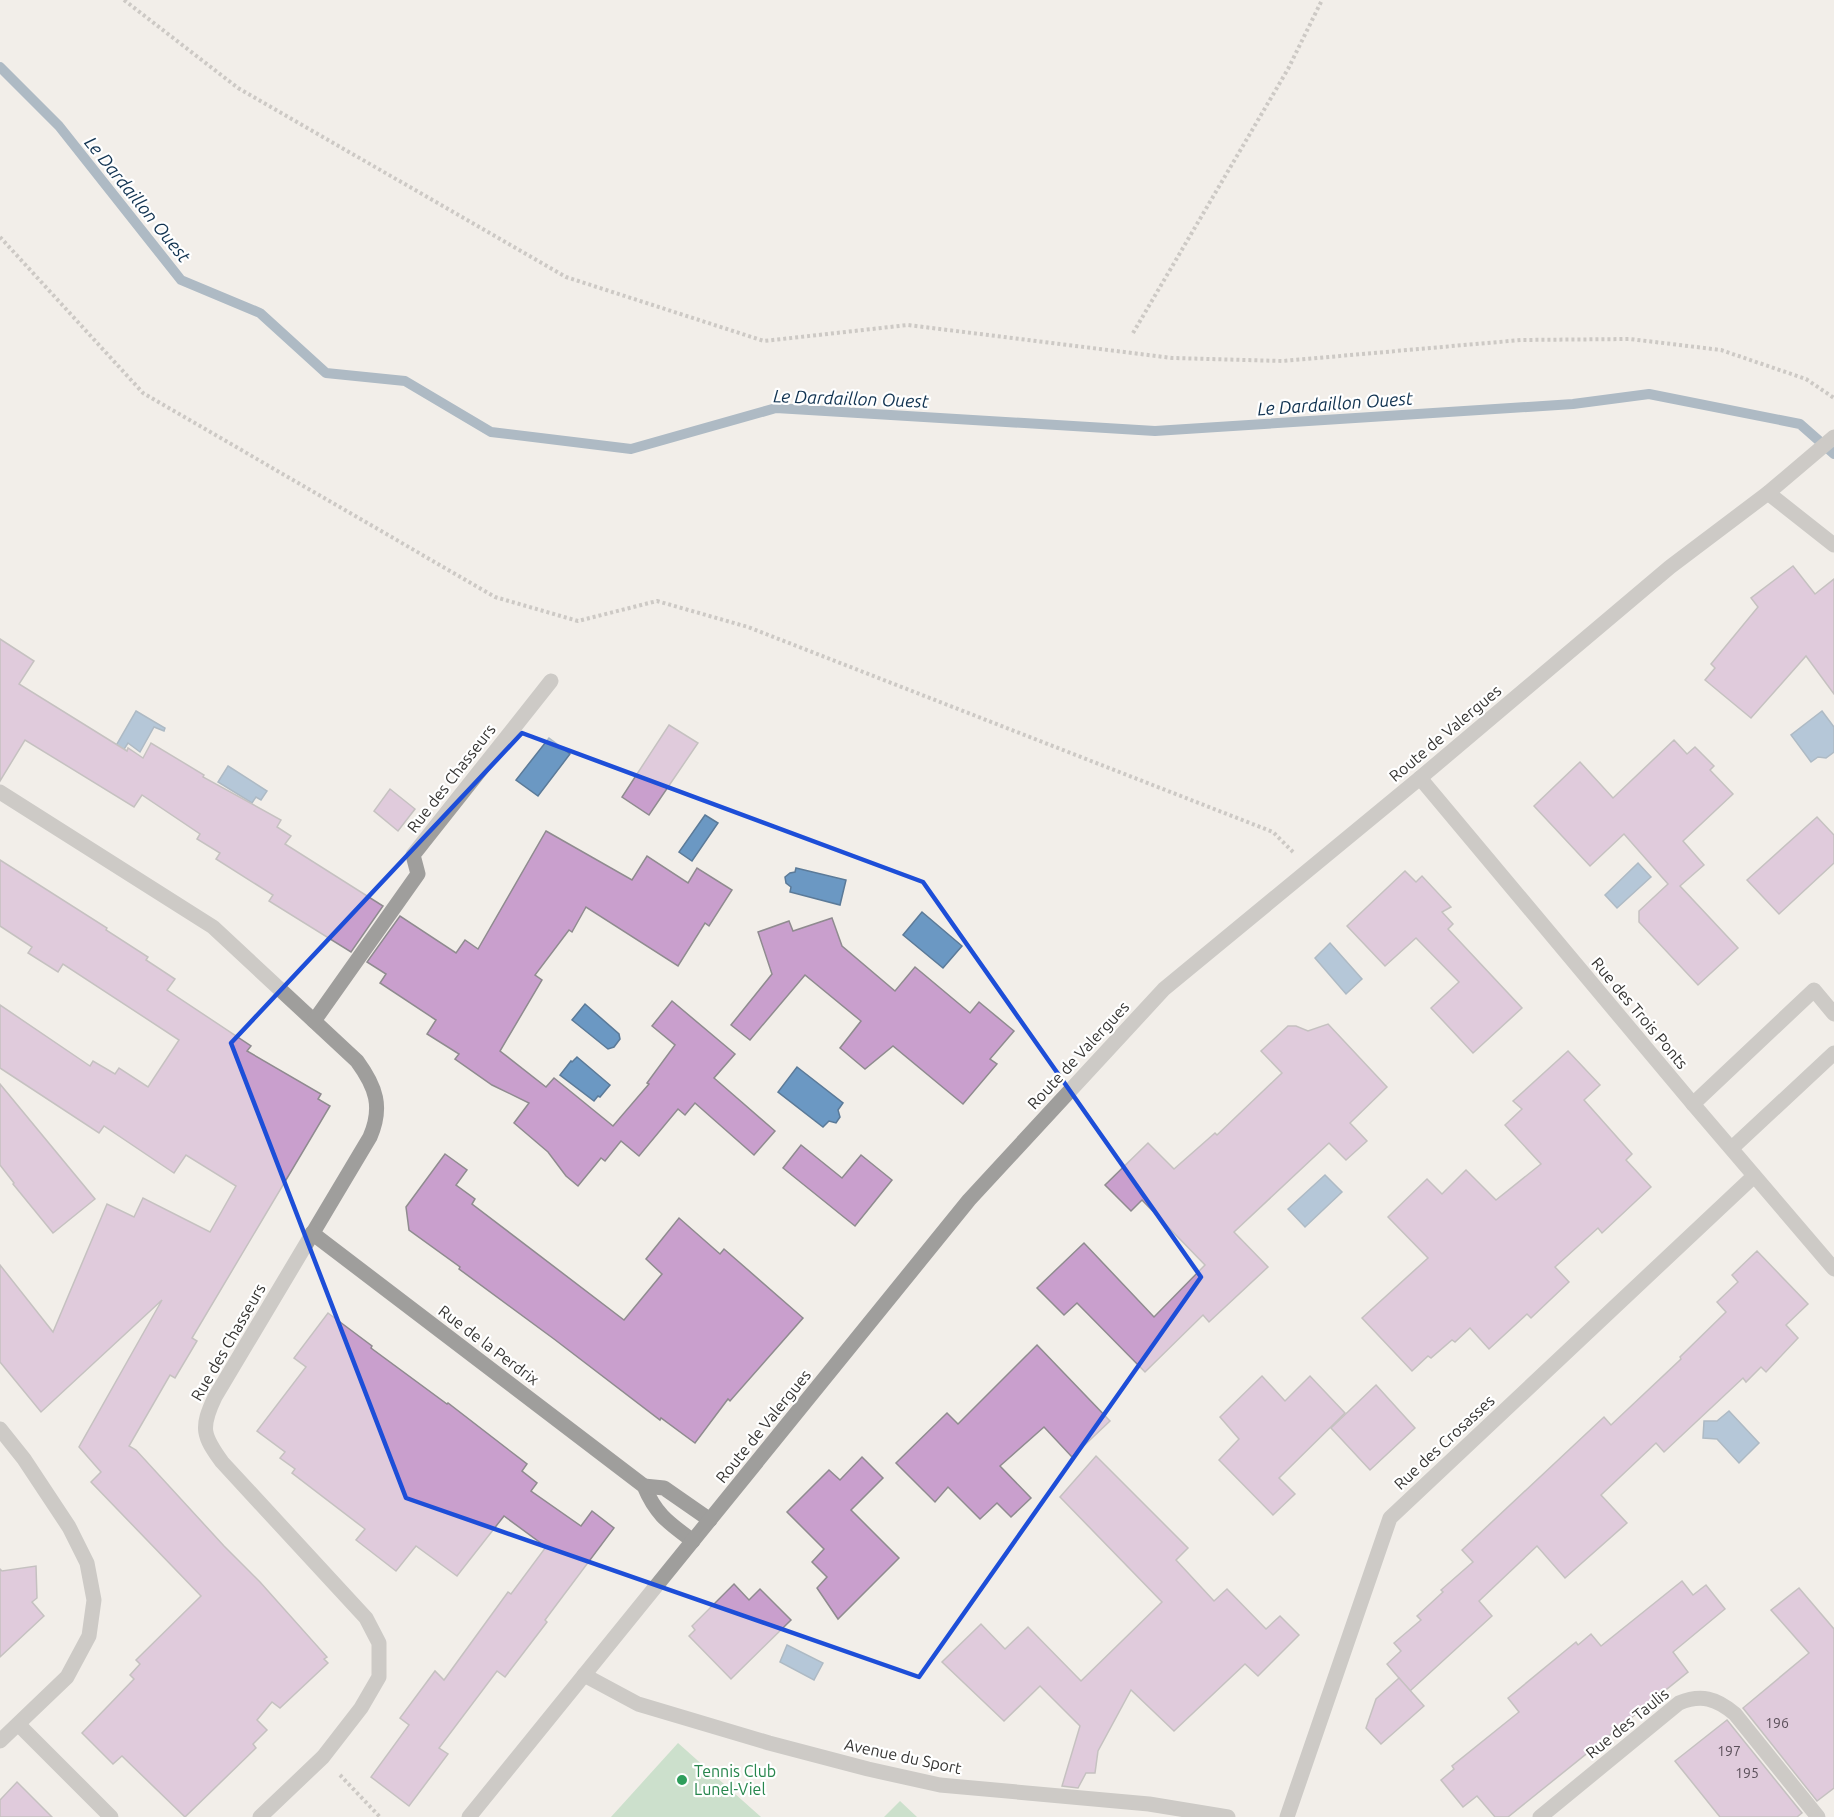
<svg xmlns="http://www.w3.org/2000/svg" width="1834" height="1817" font-family="Ubuntu,sans-serif">
<style>
.green{fill:#9dcfa8}
.water{fill:#6b98c3;stroke:#5b7a98;stroke-width:1.5}
.lines{fill:none;stroke-linecap:round;stroke-linejoin:round}
.stream{stroke:#5b7a98;stroke-width:10}
.building{fill:#c99fcd;stroke:#8f8b8f;stroke-width:1.5}
.path{stroke:#9f9c99;stroke-width:4;stroke-dasharray:3 3;stroke-linecap:butt}
.minor{stroke:#9f9e9c;stroke-width:15}
.marked{fill:none;stroke:#1d4ed8;stroke-width:4.5;stroke-linejoin:round}
.leisure-dot{fill:#2e9e5b;stroke:#fff;stroke-width:2}
.labels{text-anchor:middle;dominant-baseline:central;stroke-width:4.5;stroke-linejoin:round;paint-order:stroke}
.number-label{font-size:14px;fill:#5b505a}
.street-label{font-size:16px;fill:#363533;stroke:#fff}
.leisure-label{font-size:16px;fill:#27864d;stroke:#fff;text-anchor:start}
.water-label{font-size:18px;font-style:italic;fill:#113351;stroke:#fff}
</style>
<rect width="100%" height="100%" fill="#f2eee9"/>
<g class="green">
<path d="M 678,1743 L 761,1817 L 611,1817 Z"/>
<path d="M 900,1801 L 917,1817 L 884,1817 Z"/>
</g>
<g class="water">
<path d="M 136,711 L 165,728 L 164,731 L 154,727 L 140,752 L 128,743 L 121,754 L 114,749 Z"/>
<path d="M 1822,711 L 1834,727 L 1834,752 L 1826,758 L 1818,757 L 1811,762 L 1791,735 Z"/>
<path d="M 549,738 L 570,754 L 538,796 L 516,780 Z"/>
<path d="M 228,766 L 267,791 L 261,800 L 256,797 L 252,803 L 218,782 Z"/>
<path d="M 705,815 L 718,823 L 692,861 L 679,852 Z"/>
<path d="M 1638,863 L 1651,877 L 1617,908 L 1605,895 Z"/>
<path d="M 796,868 L 846,880 L 840,905 L 790,892 L 791,887 L 786,883 L 785,877 L 790,873 L 795,872 Z"/>
<path d="M 922,912 L 962,946 L 943,968 L 903,935 Z"/>
<path d="M 1330,943 L 1362,979 L 1346,994 L 1315,958 Z"/>
<path d="M 585,1004 L 619,1034 L 620,1039 L 614,1047 L 608,1049 L 572,1020 Z"/>
<path d="M 577,1057 L 610,1085 L 600,1097 L 598,1096 L 594,1101 L 560,1075 L 571,1061 L 572,1062 Z"/>
<path d="M 797,1067 L 843,1103 L 838,1110 L 840,1117 L 836,1123 L 829,1121 L 823,1127 L 778,1092 Z"/>
<path d="M 1325,1175 L 1342,1192 L 1305,1227 L 1288,1209 Z"/>
<path d="M 1729,1411 L 1759,1443 L 1739,1463 L 1717,1439 L 1703,1438 L 1704,1421 L 1717,1421 Z"/>
<path d="M 787,1645 L 823,1663 L 814,1680 L 780,1662 Z"/>
</g>
<g class="lines">
<path class="stream" d="M 0,67 L 59,126 L 181,280 L 260,313 L 326,373 L 405,381 L 491,432 L 631,449 L 776,408 L 1155,431 L 1573,404 L 1649,394 L 1800,424 L 1834,454"/>
</g>
<g class="building">
<path d="M 1793,566 L 1815,594 L 1834,579 L 1834,694 L 1806,656 L 1751,718 L 1705,680 L 1715,668 L 1711,664 L 1758,607 L 1751,598 Z"/>
<path d="M 0,639 L 34,661 L 19,684 L 127,751 L 128,748 L 143,758 L 151,743 L 204,775 L 203,777 L 281,820 L 277,827 L 291,836 L 285,844 L 383,906 L 351,952 L 269,901 L 273,895 L 216,859 L 220,853 L 197,839 L 200,834 L 142,795 L 134,807 L 25,740 L 0,781 Z"/>
<path d="M 669,725 L 698,743 L 649,815 L 622,797 Z"/>
<path d="M 1674,740 L 1687,754 L 1695,747 L 1714,766 L 1710,770 L 1733,794 L 1683,841 L 1704,865 L 1680,886 L 1738,948 L 1698,985 L 1639,922 L 1639,911 L 1668,884 L 1624,834 L 1590,866 L 1534,806 L 1580,762 L 1613,798 Z"/>
<path d="M 390,789 L 415,809 L 398,831 L 374,811 Z"/>
<path d="M 1817,817 L 1834,835 L 1834,863 L 1779,914 L 1747,880 Z"/>
<path d="M 546,831 L 632,880 L 647,856 L 688,883 L 697,868 L 732,890 L 709,926 L 705,923 L 678,966 L 586,907 L 572,932 L 569,930 L 535,975 L 542,980 L 500,1051 L 546,1087 L 554,1078 L 613,1126 L 649,1084 L 647,1083 L 675,1045 L 652,1026 L 672,1001 L 735,1054 L 714,1078 L 775,1131 L 754,1155 L 695,1103 L 685,1115 L 678,1109 L 639,1156 L 621,1141 L 605,1161 L 601,1158 L 578,1186 L 566,1176 L 548,1152 L 514,1123 L 529,1103 L 492,1085 L 455,1059 L 459,1054 L 427,1034 L 436,1020 L 380,983 L 386,974 L 367,962 L 400,916 L 456,953 L 465,940 L 478,949 Z"/>
<path d="M 0,860 L 107,928 L 106,930 L 148,957 L 146,960 L 175,979 L 167,990 L 251,1046 L 247,1051 L 321,1094 L 318,1099 L 330,1106 L 192,1338 L 197,1341 L 175,1378 L 170,1375 L 129,1446 L 136,1450 L 224,1546 L 260,1582 L 327,1657 L 324,1659 L 328,1663 L 280,1708 L 272,1702 L 257,1720 L 267,1730 L 253,1744 L 256,1748 L 185,1817 L 122,1756 L 113,1764 L 82,1733 L 134,1679 L 130,1675 L 140,1664 L 136,1660 L 201,1596 L 91,1482 L 101,1472 L 79,1447 L 162,1300 L 41,1412 L 0,1362 L 0,1265 L 53,1332 L 107,1204 L 134,1217 L 143,1198 L 210,1232 L 236,1186 L 186,1155 L 174,1173 L 104,1126 L 99,1133 L 0,1068 L 0,1005 L 90,1066 L 93,1061 L 115,1074 L 119,1068 L 148,1087 L 179,1040 L 63,964 L 58,972 L 28,953 L 32,947 L 0,926 Z"/>
<path d="M 1405,871 L 1416,882 L 1422,876 L 1451,907 L 1442,912 L 1453,924 L 1448,929 L 1522,1008 L 1473,1053 L 1431,1008 L 1459,982 L 1416,938 L 1385,966 L 1347,926 Z"/>
<path d="M 832,918 L 842,946 L 895,991 L 915,967 L 970,1013 L 979,1002 L 1014,1031 L 990,1059 L 997,1064 L 963,1104 L 893,1046 L 865,1069 L 840,1048 L 861,1021 L 805,975 L 750,1040 L 731,1025 L 772,974 L 758,932 L 789,921 L 793,931 Z"/>
<path d="M 1328,1024 L 1387,1087 L 1350,1123 L 1367,1141 L 1346,1160 L 1329,1143 L 1234,1232 L 1268,1267 L 1209,1322 L 1203,1315 L 1145,1372 L 1077,1303 L 1064,1315 L 1037,1288 L 1084,1243 L 1154,1317 L 1205,1265 L 1142,1200 L 1131,1211 L 1105,1185 L 1148,1143 L 1174,1169 L 1215,1133 L 1217,1135 L 1282,1073 L 1261,1051 L 1288,1026 L 1296,1026 L 1308,1031 Z"/>
<path d="M 1568,1051 L 1600,1085 L 1584,1100 L 1632,1154 L 1626,1160 L 1651,1187 L 1602,1233 L 1598,1228 L 1555,1267 L 1569,1282 L 1531,1318 L 1527,1314 L 1489,1349 L 1470,1328 L 1455,1342 L 1452,1340 L 1431,1358 L 1428,1356 L 1412,1371 L 1362,1318 L 1428,1258 L 1388,1217 L 1427,1179 L 1442,1194 L 1466,1170 L 1496,1200 L 1541,1164 L 1505,1125 L 1522,1109 L 1513,1101 Z"/>
<path d="M 0,1084 L 95,1199 L 53,1233 L 13,1184 L 14,1183 L 0,1165 Z"/>
<path d="M 801,1145 L 842,1178 L 861,1155 L 892,1180 L 855,1226 L 783,1168 Z"/>
<path d="M 445,1154 L 467,1170 L 456,1185 L 475,1199 L 472,1204 L 624,1320 L 662,1274 L 646,1259 L 679,1218 L 720,1254 L 724,1249 L 803,1318 L 730,1401 L 728,1399 L 695,1443 L 661,1418 L 660,1420 L 554,1339 L 459,1269 L 460,1267 L 409,1230 L 406,1207 Z"/>
<path d="M 1757,1251 L 1808,1304 L 1786,1325 L 1798,1338 L 1766,1372 L 1761,1367 L 1746,1382 L 1743,1378 L 1664,1452 L 1656,1443 L 1601,1495 L 1627,1523 L 1565,1578 L 1537,1546 L 1479,1601 L 1492,1616 L 1410,1691 L 1387,1664 L 1401,1651 L 1394,1643 L 1421,1620 L 1417,1616 L 1443,1592 L 1441,1590 L 1473,1562 L 1462,1550 L 1604,1417 L 1611,1425 L 1681,1359 L 1680,1357 L 1726,1312 L 1717,1302 L 1738,1282 L 1732,1275 Z"/>
<path d="M 328,1313 L 372,1346 L 371,1348 L 447,1404 L 448,1403 L 527,1464 L 522,1471 L 537,1483 L 531,1491 L 581,1526 L 592,1511 L 614,1528 L 545,1620 L 547,1622 L 505,1677 L 497,1671 L 439,1748 L 448,1754 L 409,1806 L 371,1777 L 409,1725 L 400,1718 L 435,1671 L 444,1680 L 508,1592 L 511,1594 L 546,1547 L 504,1516 L 457,1576 L 416,1546 L 396,1571 L 356,1540 L 365,1529 L 292,1473 L 295,1469 L 280,1458 L 285,1452 L 257,1431 L 306,1367 L 294,1358 Z"/>
<path d="M 1037,1345 L 1110,1421 L 1072,1457 L 1044,1427 L 1000,1466 L 1031,1498 L 1011,1517 L 997,1503 L 980,1519 L 948,1487 L 935,1502 L 896,1463 L 947,1413 L 958,1424 Z"/>
<path d="M 1262,1376 L 1285,1401 L 1310,1376 L 1345,1413 L 1279,1478 L 1295,1494 L 1273,1515 L 1219,1460 L 1239,1439 L 1220,1417 Z"/>
<path d="M 1376,1385 L 1415,1428 L 1370,1470 L 1331,1428 Z"/>
<path d="M 1096,1456 L 1188,1548 L 1176,1560 L 1214,1601 L 1227,1589 L 1266,1629 L 1280,1616 L 1299,1635 L 1258,1676 L 1245,1664 L 1174,1731 L 1131,1690 L 1098,1751 L 1095,1773 L 1086,1773 L 1078,1788 L 1062,1786 L 1080,1726 L 1040,1686 L 1004,1721 L 942,1662 L 981,1624 L 1005,1649 L 1028,1627 L 1081,1681 L 1162,1602 L 1060,1497 Z"/>
<path d="M 862,1457 L 883,1478 L 851,1510 L 899,1558 L 838,1619 L 817,1588 L 827,1577 L 812,1562 L 824,1549 L 787,1512 L 829,1470 L 840,1480 Z"/>
<path d="M 36,1566 L 37,1598 L 32,1602 L 44,1616 L 0,1657 L 0,1569 L 2,1571 Z"/>
<path d="M 1682,1581 L 1693,1595 L 1706,1585 L 1725,1609 L 1673,1652 L 1688,1672 L 1508,1817 L 1495,1817 L 1477,1796 L 1463,1807 L 1441,1780 L 1454,1769 L 1452,1766 L 1519,1712 L 1508,1698 L 1576,1642 L 1578,1645 L 1591,1634 L 1601,1646 Z"/>
<path d="M 734,1584 L 749,1600 L 760,1589 L 791,1620 L 731,1679 L 689,1636 L 695,1630 L 692,1626 Z"/>
<path d="M 1799,1588 L 1834,1629 L 1834,1788 L 1817,1801 L 1743,1708 L 1809,1653 L 1771,1610 Z"/>
<path d="M 1399,1678 L 1424,1706 L 1381,1744 L 1366,1728 L 1376,1699 Z"/>
<path d="M 1727,1720 L 1802,1813 L 1797,1817 L 1720,1817 L 1675,1761 Z"/>
<path d="M 17,1782 L 52,1817 L 0,1817 L 0,1800 Z"/>
</g>
<g class="lines">
<g class="path">
<path d="M 124,0 L 238,88 L 566,277 L 764,341 L 908,325 L 1172,358 L 1283,361 L 1521,340 L 1630,339 L 1721,350 L 1806,379 L 1834,398"/>
<path d="M 0,237 L 143,393 L 495,597 L 578,621 L 657,601 L 748,627 L 1273,832 L 1293,852"/>
<path d="M 1133,333 L 1288,69 L 1322,0"/>
<path d="M 340,1775 L 380,1817"/>
</g>
<g class="minor">
<path d="M 1768,493 L 1834,545"/>
<path d="M 1420,778 L 1693,1104 L 1834,1269"/>
<path d="M 0,792 L 213,927 L 357,1061 C 376,1087 383,1107 370,1137 L 215,1397 C 200,1428 203,1436 222,1462 L 366,1618 L 379,1643 L 379,1677 L 361,1708 L 323,1757 L 260,1817"/>
<path d="M 314,1021 L 418,874 L 413,855 L 551,681"/>
<path d="M 1693,1104 L 1814,990 L 1834,1014"/>
<path d="M 1732,1148 L 1834,1053"/>
<path d="M 312,1233 L 644,1486 C 656,1515 669,1523 693,1541"/>
<path d="M 0,1429 L 24,1459 L 69,1527 L 87,1563 L 94,1600 L 89,1636 L 67,1677 L 0,1741"/>
<path d="M 644,1486 L 664,1488 L 710,1520"/>
<path d="M 584,1675 L 638,1704 L 769,1743 L 868,1769 L 940,1785 L 1149,1804 L 1228,1817"/>
<path d="M 19,1725 L 111,1817"/>
<path d="M 469,1817 L 969,1200 L 1164,989 L 1420,778 L 1670,567 L 1768,493 L 1834,437"/>
<path d="M 1287,1817 L 1390,1518 L 1754,1176"/>
<path d="M 1540,1817 L 1679,1703 C 1701,1694 1716,1698 1735,1714 L 1818,1817"/>
</g>
</g>
<path d="M0 0H1834V1817H0ZM 522,733 L 923,882 L 1201,1277 L 919,1677 L 406,1498 L 231,1043 Z" fill="#f2eee9" fill-opacity=".55" fill-rule="evenodd"/>
<path class="marked" d="M 522,733 L 923,882 L 1201,1277 L 919,1677 L 406,1498 L 231,1043 Z"/>
<circle class="leisure-dot" cx="682" cy="1780" r="6"/>
<g class="labels">
<g class="number-label">
<text x="1777" y="1723">196</text>
<text x="1729" y="1751">197</text>
<text x="1747" y="1773">195</text>
</g>
<g class="street-label">
<text transform="translate(1445 733) rotate(-40)">Route de Valergues</text>
<text transform="translate(451 778) rotate(-52)">Rue des Chasseurs</text>
<text transform="translate(1640 1013) rotate(50)">Rue des Trois Ponts</text>
<text transform="translate(1078 1055) rotate(-47)">Route de Valergues</text>
<text transform="translate(228 1342) rotate(-60)">Rue des Chasseurs</text>
<text transform="translate(489 1345) rotate(37)">Rue de la Perdrix</text>
<text transform="translate(763 1426) rotate(-51)">Route de Valergues</text>
<text transform="translate(1444 1442) rotate(-43)">Rue des Crosasses</text>
<text transform="translate(1627 1723) rotate(-39)">Rue des Taulis</text>
<text transform="translate(903 1756) rotate(12)">Avenue du Sport</text>
</g>
<g class="leisure-label">
<text x="694" y="1771">Tennis Club<tspan x="694" dy="18">Lunel-Viel</tspan></text>
</g>
<g class="water-label">
<text transform="translate(138 199) rotate(51)">Le Dardaillon Ouest</text>
<text transform="translate(851 398) rotate(2)">Le Dardaillon Ouest</text>
<text transform="translate(1335 403) rotate(-4)">Le Dardaillon Ouest</text>
</g>
</g>
</svg>
